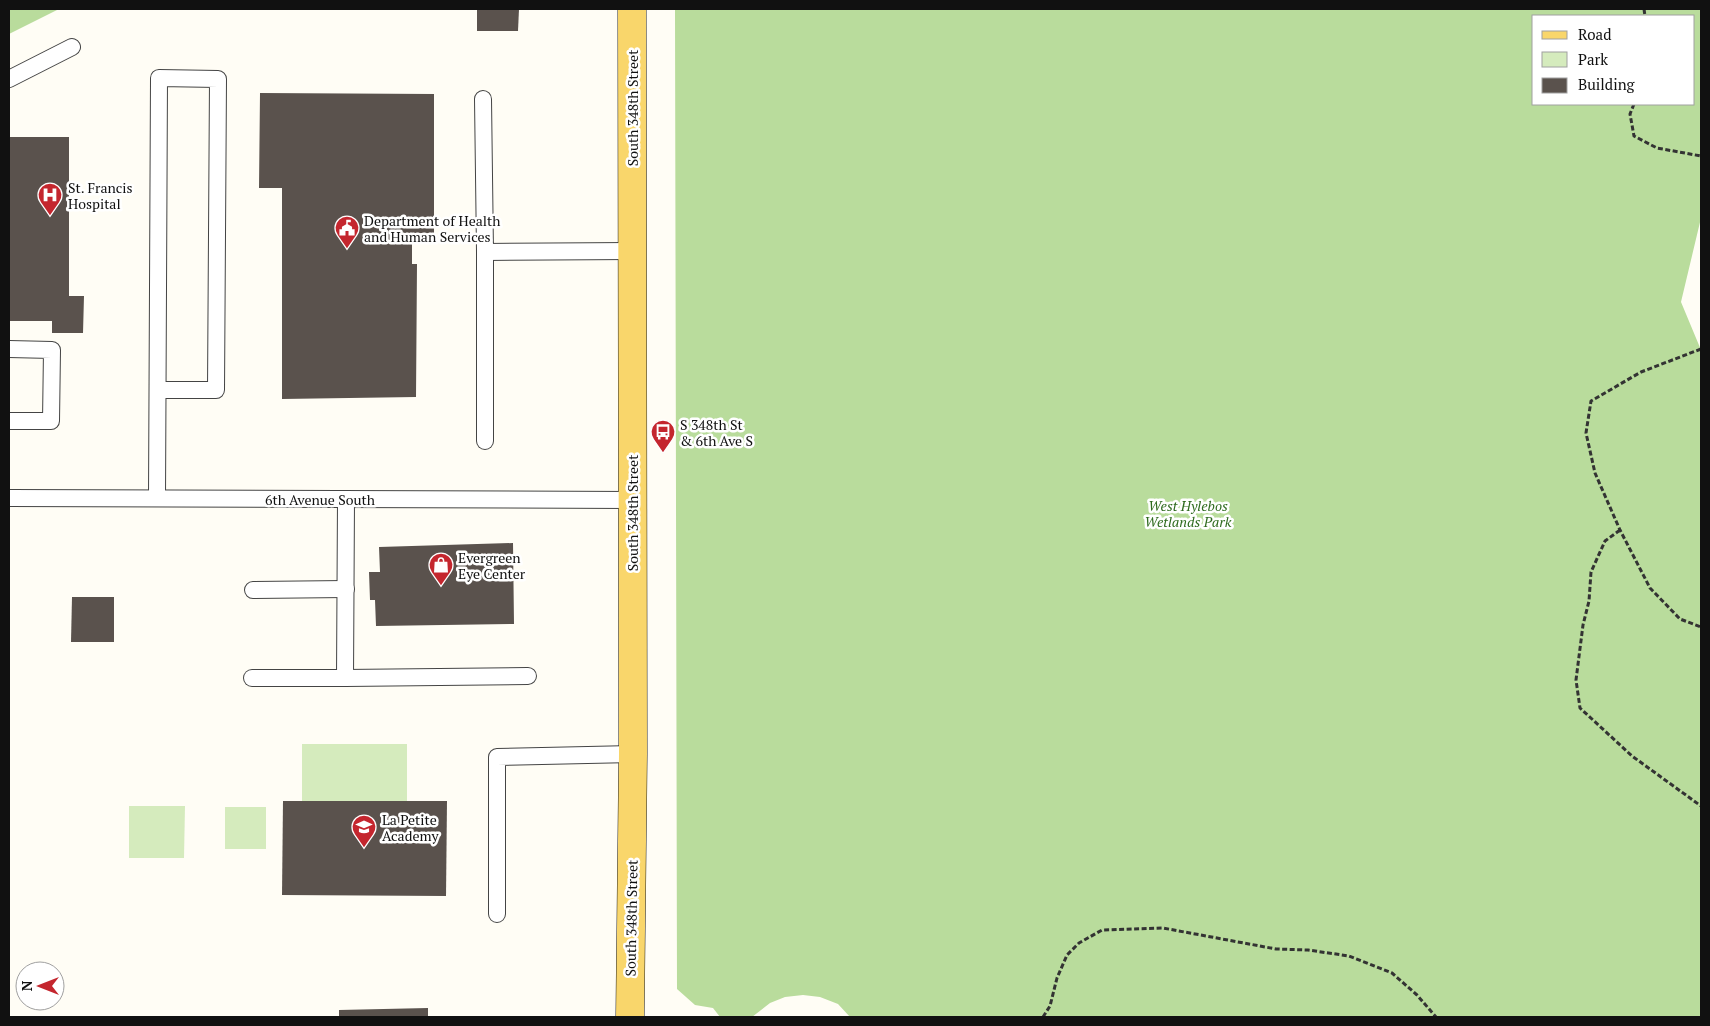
<svg xmlns="http://www.w3.org/2000/svg" width="1710" height="1026" font-family="'PT Serif',serif">
<style>
.green{fill:#d5ebbd}
.forest{fill:#b9dc9c;fill-rule:evenodd}
.building{fill:#5a524d}
.lines{fill:none;stroke-linecap:round;stroke-linejoin:round}
.service-casing{stroke:#444;stroke-width:18}
.primary-casing{stroke:#222;stroke-width:29}
.path{stroke:#333;stroke-width:3;stroke-dasharray:5 2.5;stroke-linecap:butt}
.service{stroke:#fff;stroke-width:16}
.primary{stroke:#f9d66b;stroke-width:28}
.labels{text-anchor:middle;dominant-baseline:central;stroke-width:5;stroke-linejoin:round;paint-order:stroke}
.street-label{font-size:14px;fill:#111;stroke:#fff}
.poi-label{font-size:14px;fill:#111;stroke:#fff;text-anchor:start}
.park-label{font-size:14px;font-style:italic;fill:#2f6b1f;stroke:#fff}
</style>
<rect width="100%" height="100%" fill="#fffdf5"/>
<g class="green">
<rect x="302" y="744" width="105" height="57"/>
<path d="M 129,806 L 185,806 L 184,858 L 129,858 Z"/>
<rect x="225" y="807" width="41" height="42"/>
</g>
<g class="forest">
<path d="M 9,9 L 59,9 L 9,34 Z"/>
<path d="M 675,9 L 1701,9 L 1701,218 L 1681,302 L 1701,350 L 1701,1017 L 850,1017 L 838,1004 L 820,997 L 803,995 L 785,997 L 770,1003 L 752,1017 L 720,1017 L 713,1008 L 695,1005 L 677,989 ZM 1534,16 L 1694,16 L 1694,104 L 1534,104 Z"/>
</g>
<g class="building">
<path d="M 477,9 L 519,9 L 518,31 L 477,31 Z"/>
<path d="M 260,93 L 434,94 L 434,234 L 412,233 L 412,264 L 417,264 L 416,397 L 282,399 L 282,188 L 259,188 Z"/>
<path d="M 9,137 L 69,137 L 69,296 L 84,296 L 83,333 L 52,333 L 52,321 L 9,321 Z"/>
<path d="M 513,543 L 514,624 L 376,626 L 375,600 L 370,600 L 369,572 L 380,572 L 379,547 Z"/>
<path d="M 72,597 L 114,597 L 114,642 L 71,642 Z"/>
<path d="M 283,801 L 447,801 L 446,896 L 282,895 Z"/>
<path d="M 428,1008 L 428,1017 L 339,1017 L 339,1010 Z"/>
</g>
<g class="lines">
<defs>
<g id="service">
<path d="M 9,79 L 72,47"/>
<path d="M 483,99 L 485,252 L 632,251"/>
<path d="M 485,252 L 485,441"/>
<path d="M 9,349 L 52,350 L 51,421 L 9,421"/>
<path d="M 9,498 L 632,500"/>
<path d="M 157,498 L 159,78 L 218,79 L 216,390 L 158,390"/>
<path d="M 346,499 L 345,678 L 528,676"/>
<path d="M 253,590 L 346,589"/>
<path d="M 252,678 L 345,678"/>
<path d="M 497,914 L 497,757 L 633,754"/>
</g>
<path id="primary" d="M 630,1017 L 633,754 L 632,9"/>
</defs>
<use href="#service" class="service-casing"/>
<use href="#primary" class="primary-casing"/>
<g class="path">
<path d="M 1644,9 L 1645,16"/>
<path d="M 1634,104 L 1630,114 L 1634,136 L 1657,148 L 1701,156"/>
<path d="M 1701,349 L 1641,372 L 1591,401 L 1586,433 L 1595,473 L 1620,530 L 1650,588 L 1680,619 L 1701,627"/>
<path d="M 1620,530 L 1605,541 L 1591,572 L 1589,601 L 1583,625 L 1576,680 L 1580,708 L 1632,756 L 1701,806"/>
<path d="M 1043,1017 L 1050,1006 L 1057,978 L 1067,955 L 1079,943 L 1102,930 L 1163,928 L 1276,949 L 1308,950 L 1349,956 L 1392,973 L 1417,995 L 1436,1017"/>
</g>
<use href="#service" class="service"/>
<use href="#primary" class="primary"/>
</g>
<defs>
<symbol id="hospital-pin" viewBox="-11 -11 22 30"><path d="M0 17L-7.5 6A9.5 9.5 0 1 1 7.5 6Z" fill="#c4262e" stroke="#fff"/><path d="M-5-5h3v3.5h4V-5h3V5h-3V1.5h-4V5h-3Z" fill="#fff"/></symbol>
<symbol id="civic-pin" viewBox="-11 -11 22 30"><path d="M0 17L-7.5 6A9.5 9.5 0 1 1 7.5 6Z" fill="#c4262e" stroke="#fff"/><path d="M-.6-6.5H3V-4.5H.6V-3L4-1V1h2V6H-6V1h2V-1L-.6-3ZM-1.2 2.5V6h2.4V2.5Z" fill="#fff"/></symbol>
<symbol id="bus-pin" viewBox="-11 -11 22 30"><path d="M0 17L-7.5 6A9.5 9.5 0 1 1 7.5 6Z" fill="#c4262e" stroke="#fff"/><path d="M-5-6H5V4H4V6H2V4H-2V6H-4V4H-5ZM-3.5-4V0h7V-4ZM-3.5 1.2v1.5H-2V1.2ZM2 1.2v1.5H3.5V1.2Z" fill="#fff"/></symbol>
<symbol id="shop-pin" viewBox="-11 -11 22 30"><path d="M0 17L-7.5 6A9.5 9.5 0 1 1 7.5 6Z" fill="#c4262e" stroke="#fff"/><path d="M-5-2.5h2.3a2.7 3.5 0 0 1 5.4 0H5L5.5 6h-11ZM-1.5-2.5h3a1.5 2.3 0 0 0-3 0Z" fill="#fff"/></symbol>
<symbol id="school-pin" viewBox="-11 -11 22 30"><path d="M0 17L-7.5 6A9.5 9.5 0 1 1 7.5 6Z" fill="#c4262e" stroke="#fff"/><path d="M0-5L7-2L0 1L-7-2ZM-4 1L0 2.5L4 1V4Q0 6-4 4Z" fill="#fff"/></symbol>
</defs>
<g fill-rule="evenodd">
<use href="#hospital-pin" x="36" y="181" width="28" height="38"/>
<use href="#civic-pin" x="333" y="214" width="28" height="38"/>
<use href="#bus-pin" x="649" y="418" width="28" height="38"/>
<use href="#shop-pin" x="427" y="551" width="28" height="38"/>
<use href="#school-pin" x="350" y="813" width="28" height="38"/>
</g>
<g class="labels">
<g class="street-label">
<text transform="translate(632 108) rotate(-90)">South 348th Street</text>
<text x="320" y="499">6th Avenue South</text>
<text transform="translate(632 513) rotate(-90)">South 348th Street</text>
<text transform="translate(631 918) rotate(-89)">South 348th Street</text>
</g>
<g class="poi-label">
<text x="68" y="187">St. Francis<tspan x="68" dy="16">Hospital</tspan></text>
<text x="364" y="220">Department of Health<tspan x="364" dy="16">and Human Services</tspan></text>
<text x="680" y="424">S 348th St<tspan x="680" dy="16">&amp; 6th Ave S</tspan></text>
<text x="458" y="557">Evergreen<tspan x="458" dy="16">Eye Center</tspan></text>
<text x="382" y="819">La Petite<tspan x="382" dy="16">Academy</tspan></text>
</g>
<g class="park-label">
<text x="1188" y="505">West Hylebos<tspan x="1188" dy="16">Wetlands Park</tspan></text>
</g>
</g>
<rect width="1710" height="1026" fill="none" stroke="#111111" stroke-width="20"/>
<rect x="1532" y="15" width="162" height="90" fill="#ffffff" stroke="#a0a0a0"/>
<rect x="1542" y="31" width="25" height="8" fill="#f9d66b" stroke="#a0a0a0"/>
<text x="1578" y="40" font-size="15" fill="#111111">Road</text>
<rect x="1542" y="52" width="25" height="15" fill="#d5ebbd" stroke="#a0a0a0"/>
<text x="1578" y="65" font-size="15" fill="#111111">Park</text>
<rect x="1542" y="78" width="25" height="15" fill="#5a524d" stroke="#a0a0a0"/>
<text x="1578" y="90" font-size="15" fill="#111111">Building</text>
<g transform="translate(40 986) rotate(270)"><circle r="24" fill="#ffffff" stroke="#a0a0a0"/>
<path d="M0-4L9 19L0 12L-9 19Z" fill="#c4262e"/>
<text y="-8" font-size="14" font-weight="bold" text-anchor="middle" fill="#111111">N</text>
</g>
</svg>
